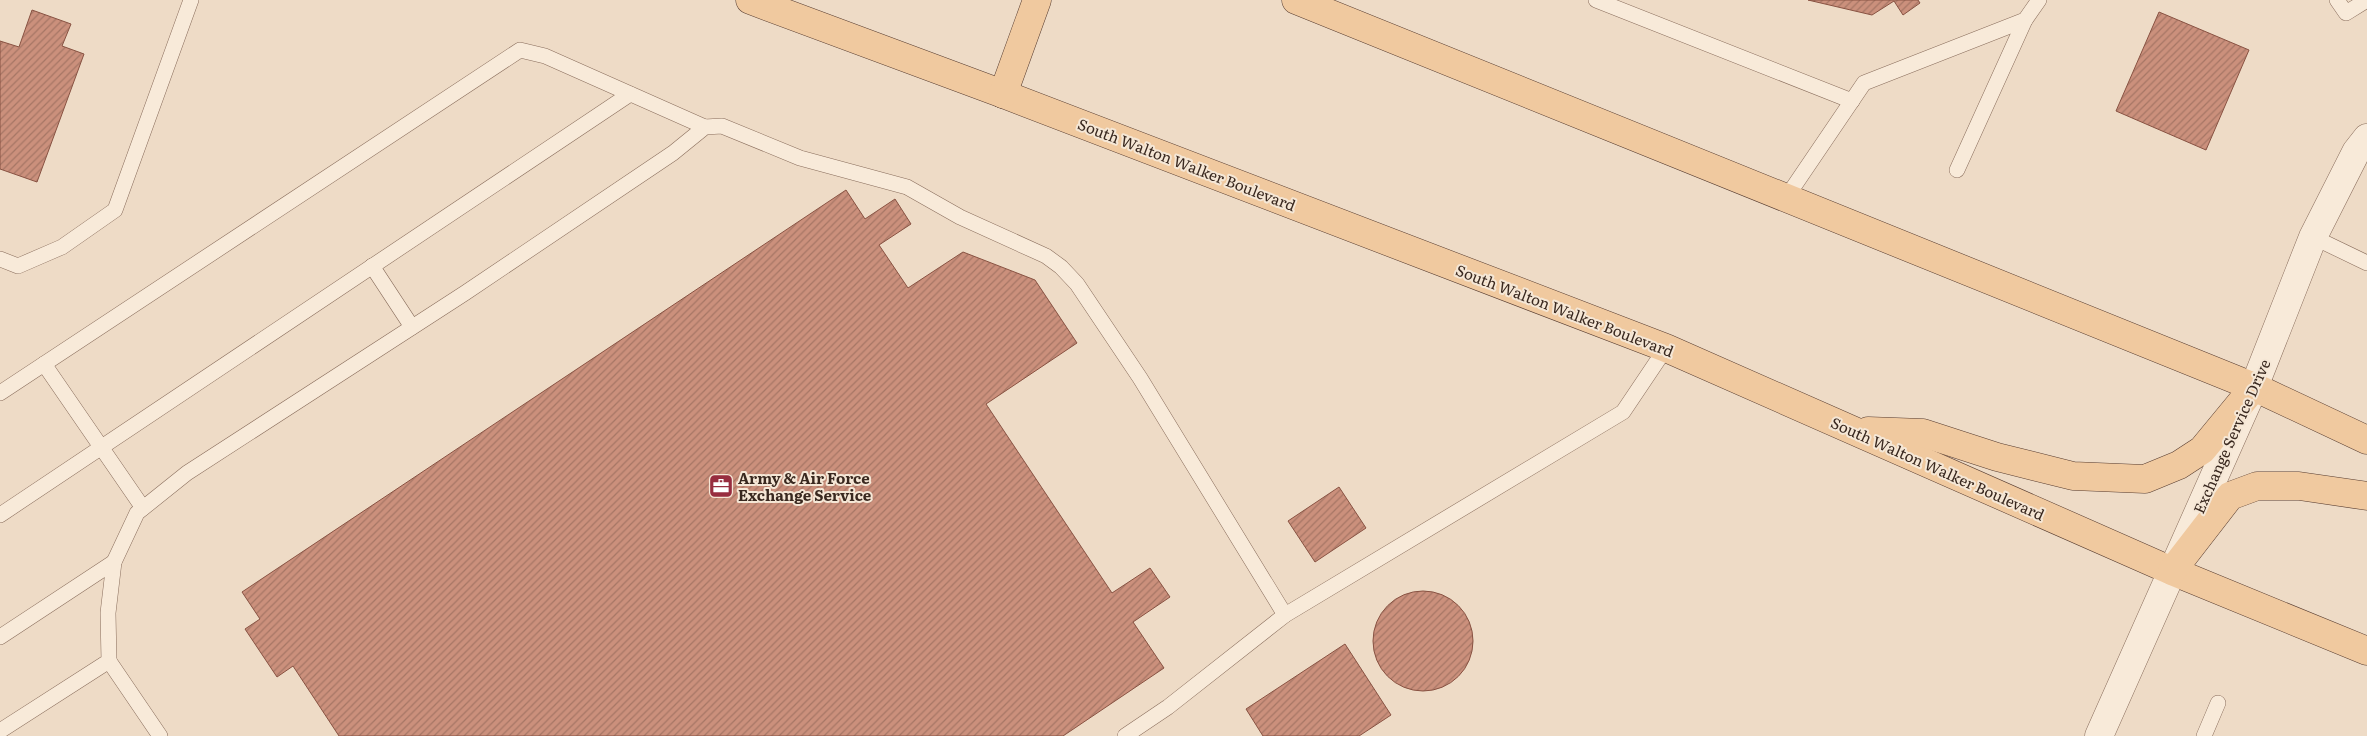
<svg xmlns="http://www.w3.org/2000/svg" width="2367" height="736" font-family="Literata,serif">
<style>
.building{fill:url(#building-hatch);stroke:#885242}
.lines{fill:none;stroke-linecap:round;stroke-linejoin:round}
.service-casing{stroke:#896d5c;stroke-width:16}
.tertiary-casing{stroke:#896d5c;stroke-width:29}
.primary-casing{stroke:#573c30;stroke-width:29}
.service{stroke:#f8ead9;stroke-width:15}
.tertiary{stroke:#f8ead9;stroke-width:28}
.primary{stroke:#f0c99f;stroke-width:28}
.labels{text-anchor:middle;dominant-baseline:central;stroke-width:4;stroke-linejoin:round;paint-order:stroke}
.street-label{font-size:15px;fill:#39281f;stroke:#f5e7d6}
.poi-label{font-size:15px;font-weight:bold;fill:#39281f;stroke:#f5e7d6;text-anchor:start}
</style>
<defs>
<pattern id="building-hatch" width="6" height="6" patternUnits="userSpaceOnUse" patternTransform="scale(1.25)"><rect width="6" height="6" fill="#cb907c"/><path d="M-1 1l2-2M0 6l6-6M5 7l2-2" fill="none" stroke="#a67665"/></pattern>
</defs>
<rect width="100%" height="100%" fill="#eedbc6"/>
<g class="building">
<path d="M 1808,0 L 1918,0 L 1920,3 L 1903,15 L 1894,1 L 1872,15 Z"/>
<path d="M 32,10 L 71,24 L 62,46 L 84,54 L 37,182 L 0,169 L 0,41 L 19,47 Z"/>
<path d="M 2159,12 L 2249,50 L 2206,150 L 2116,111 Z"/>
<path d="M 846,190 L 865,219 L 895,199 L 911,224 L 879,245 L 908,288 L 963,252 L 1035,280 L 1077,343 L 986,404 L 1112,593 L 1150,568 L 1170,597 L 1133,622 L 1164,668 L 1063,736 L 339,736 L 293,666 L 277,677 L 245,629 L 260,619 L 242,592 Z"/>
<path d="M 1339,487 L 1366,528 L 1315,562 L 1288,521 Z"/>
<circle cx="1423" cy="641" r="50"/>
<path d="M 1345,644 L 1391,715 L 1359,736 L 1263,736 L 1246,709 Z"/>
</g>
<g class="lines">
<defs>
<g id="service">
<path d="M 1596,0 L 1852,101"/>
<path d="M 2337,0 L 2346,13 L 2367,0"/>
<path d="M 1957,170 L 2025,20"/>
<path d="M 1786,198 L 1864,83 L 2025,20 L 2039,0"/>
<path d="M 2313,237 L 2367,263"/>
<path d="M 0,259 L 18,266 L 62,247 L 115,210 L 191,0"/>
<path d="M 372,266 L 412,327"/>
<path d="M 44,364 L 143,508"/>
<path d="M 0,393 L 520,50 L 545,56 L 705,127"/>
<path d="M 0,515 L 630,94"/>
<path d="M 0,637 L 114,562"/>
<path d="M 109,661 L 160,736"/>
<path d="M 0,731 L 109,661 L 108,613 L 114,562 L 137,513 L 187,473 L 465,293 L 673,153 L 705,127 L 722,126 L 800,158 L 907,187 L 960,217 L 1046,256 L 1061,267 L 1077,284 L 1140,378 L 1285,615 L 1623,412 L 1666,348"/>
<path d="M 1125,736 L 1168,707 L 1285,615"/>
<path d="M 2204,736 L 2218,703"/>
</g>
<path id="tertiary" d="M 2099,736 L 2254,387 L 2313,237 L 2356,152 L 2367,138"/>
<g id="primary">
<path d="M 750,0 L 1003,94 L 1666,348 L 2172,571 L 2367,651"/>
<path d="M 1296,0 L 2254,387 L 2367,440"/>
<path d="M 1003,94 L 1037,0"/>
<path d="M 1868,431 L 1923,433 L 1997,457 L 2073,476 L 2145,479 L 2179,465 L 2202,450 L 2254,387"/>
<path d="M 2172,571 L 2230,496 L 2257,486 L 2299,486 L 2367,496"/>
</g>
</defs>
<use href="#service" class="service-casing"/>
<use href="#tertiary" class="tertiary-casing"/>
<use href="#primary" class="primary-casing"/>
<use href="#service" class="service"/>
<use href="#tertiary" class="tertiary"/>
<use href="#primary" class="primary"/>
</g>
<defs>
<symbol id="office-square" viewBox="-11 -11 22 22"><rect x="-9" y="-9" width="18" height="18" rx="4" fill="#972d3f" stroke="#f5e7d6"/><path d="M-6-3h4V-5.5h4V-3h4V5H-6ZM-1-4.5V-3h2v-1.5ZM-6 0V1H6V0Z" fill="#fff"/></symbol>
</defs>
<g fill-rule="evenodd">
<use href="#office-square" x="707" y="472" width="28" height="28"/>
</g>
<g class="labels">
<g class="street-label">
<text transform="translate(1187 164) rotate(21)">South Walton Walker Boulevard</text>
<text transform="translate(1565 310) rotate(21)">South Walton Walker Boulevard</text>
<text transform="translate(2231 436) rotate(-66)">Exchange Service Drive</text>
<text transform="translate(1938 468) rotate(24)">South Walton Walker Boulevard</text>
</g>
<g class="poi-label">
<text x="738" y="477">Army &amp; Air Force<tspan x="738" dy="17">Exchange Service</tspan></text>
</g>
</g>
</svg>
